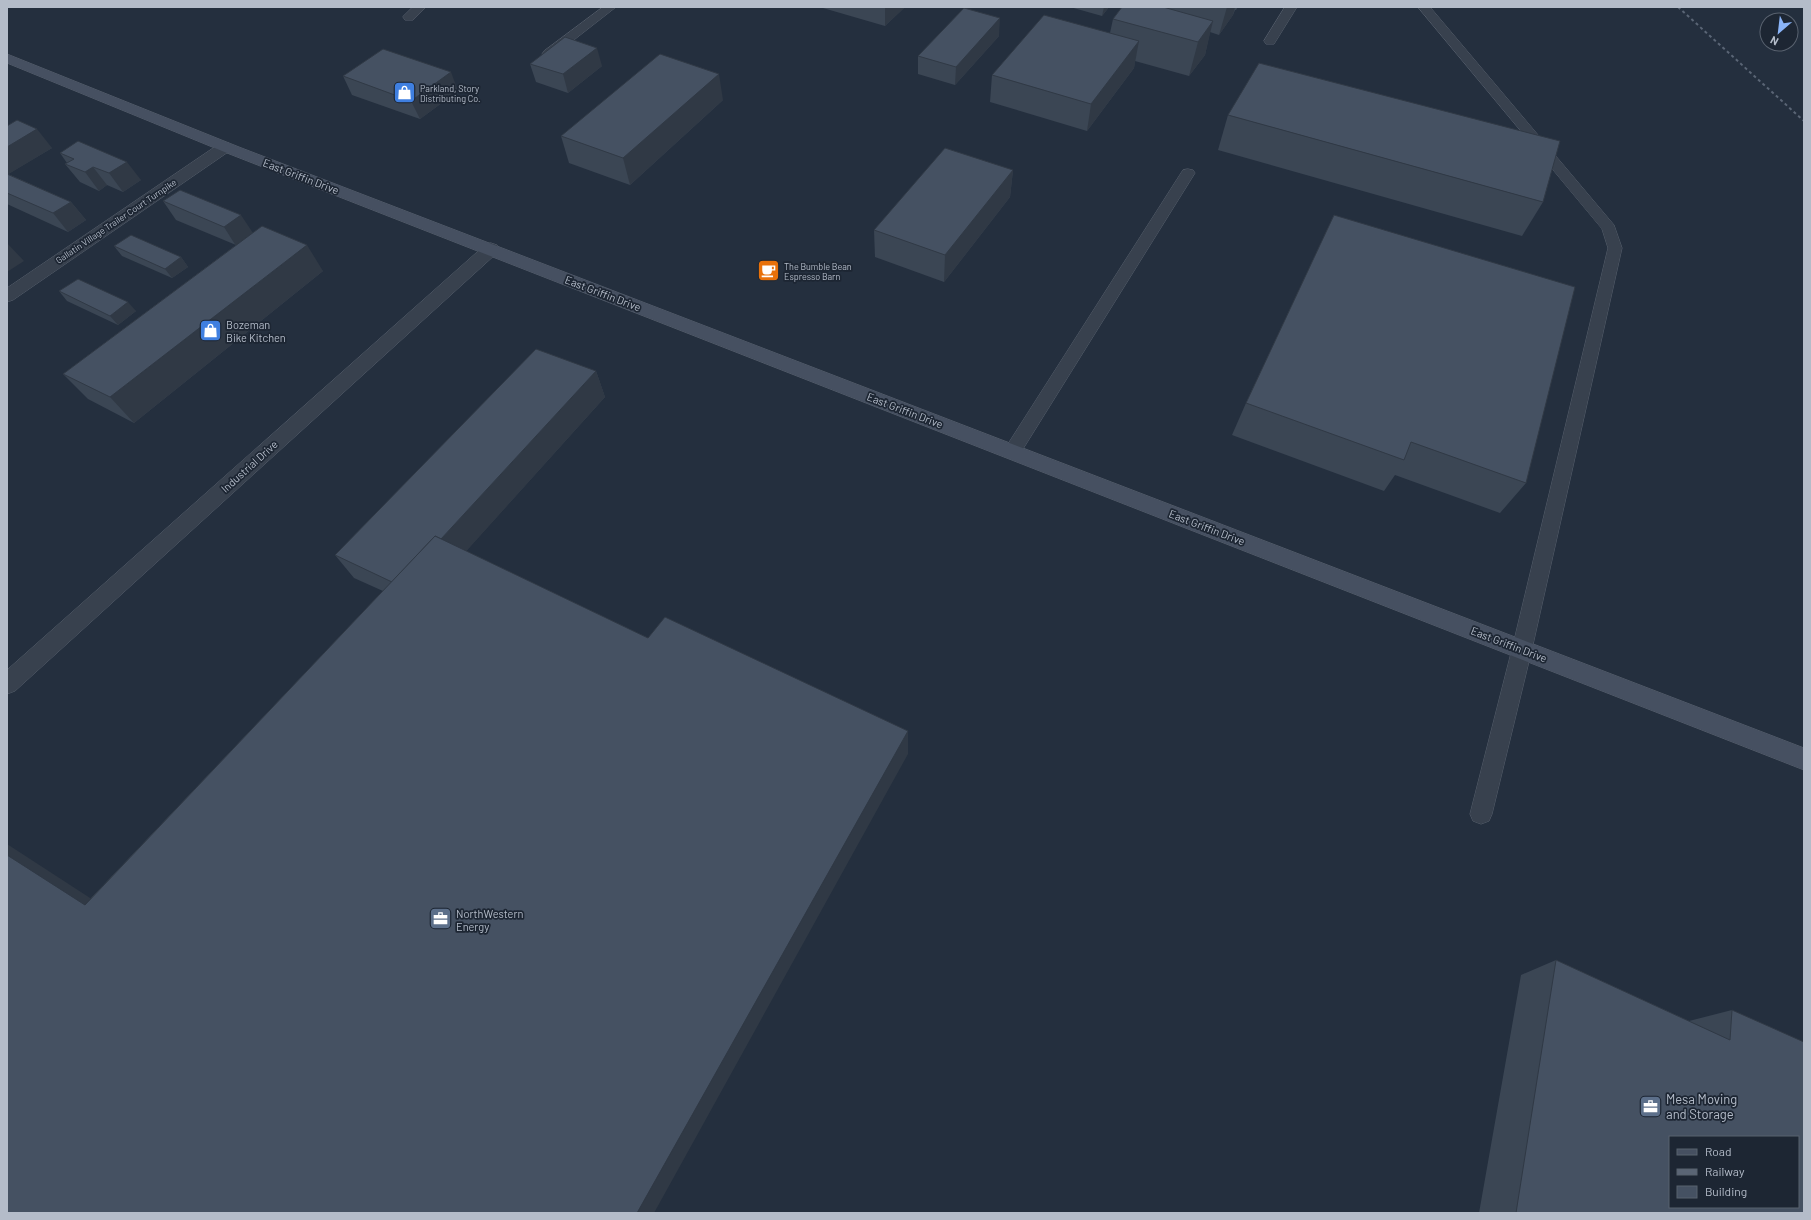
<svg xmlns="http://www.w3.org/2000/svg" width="1811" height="1220" font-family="Barlow,sans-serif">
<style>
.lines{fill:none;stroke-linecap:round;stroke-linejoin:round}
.service-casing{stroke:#565f6c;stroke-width:1}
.minor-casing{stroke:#565f6c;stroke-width:1}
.secondary-casing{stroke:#565f6c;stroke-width:1}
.service{fill:#38414e;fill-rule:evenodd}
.minor{fill:#38414e;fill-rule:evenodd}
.secondary{fill:#465061;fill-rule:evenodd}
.rail{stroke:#5a6575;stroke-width:2;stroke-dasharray:3 3;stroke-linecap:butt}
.wall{fill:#3b4654}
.shaded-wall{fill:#303945}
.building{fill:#455162;stroke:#303945;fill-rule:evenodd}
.labels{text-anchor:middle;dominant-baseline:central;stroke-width:3.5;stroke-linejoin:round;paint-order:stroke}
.far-poi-label{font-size:9px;fill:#b4bcc9;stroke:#1d2633;text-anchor:start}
.far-street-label{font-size:9px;fill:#b4bcc9;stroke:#1d2633}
.street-label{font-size:11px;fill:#b4bcc9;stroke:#1d2633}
.poi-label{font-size:11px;fill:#b4bcc9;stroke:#1d2633;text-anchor:start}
.near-poi-label{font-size:13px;fill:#b4bcc9;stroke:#1d2633;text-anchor:start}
</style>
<rect width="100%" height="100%" fill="#242f3e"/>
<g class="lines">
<defs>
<g id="service">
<path d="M 413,7 L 426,7 L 413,20 L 405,20 L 403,17 Z"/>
<path d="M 603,7 L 616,7 L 552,57 L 544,57 L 542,54 L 544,51 Z"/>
<path d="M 1285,7 L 1297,7 L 1274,44 L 1266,44 L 1264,41 Z"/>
<path d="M 1418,7 L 1430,7 L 1614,225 L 1622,248 L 1532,649 L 1492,814 L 1489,821 L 1481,824 L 1473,821 L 1470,814 L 1512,649 L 1608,248 L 1602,229 Z"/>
<path d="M 1188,169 L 1193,170 L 1195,173 L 1018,457 L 1012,459 L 1006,457 L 1003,452 L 1006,447 L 1181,173 L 1183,170 Z"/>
</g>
<g id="minor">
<path d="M 225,142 L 231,144 L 233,147 L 231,150 L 13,300 L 7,302 L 7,288 L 219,144 Z"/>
<path d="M 491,243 L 497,245 L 499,249 L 497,253 L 15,691 L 7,694 L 7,670 L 485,245 Z"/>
</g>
<path id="secondary" d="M 7,54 L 239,147 L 1804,748 L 1804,770 L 227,153 L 7,63 Z"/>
</defs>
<use href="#service" class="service-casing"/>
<use href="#minor" class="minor-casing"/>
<use href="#secondary" class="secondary-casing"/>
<use href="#service" class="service"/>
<use href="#minor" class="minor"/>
<use href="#secondary" class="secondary"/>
<path class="rail" d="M 1678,7 L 1804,121"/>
</g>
<g class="wall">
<path d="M 823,7 L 905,7 L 885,26 L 823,8 Z"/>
<path d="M 1070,7 L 1109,7 L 1102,16 Z"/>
<path d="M 1122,7 L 1238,7 L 1236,10 L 1235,10 L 1233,15 L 1219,35 L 1210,32 L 1205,55 L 1189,76 L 1135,61 L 1134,68 L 1087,131 L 990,102 L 992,75 L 1110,33 L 1113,19 Z"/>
<path d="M 999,36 L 955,85 L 918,74 L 918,56 Z"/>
<path d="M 530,64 L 602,66 L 568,93 L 536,82 Z"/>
<path d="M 343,76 L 458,91 L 420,119 L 352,95 Z"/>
<path d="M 723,100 L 630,185 L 569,163 L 561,136 Z"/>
<path d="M 1228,115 L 1543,202 L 1522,236 L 1218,150 Z"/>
<path d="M 7,126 L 52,148 L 8,174 L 71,202 L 86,220 L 68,232 L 7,204 Z"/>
<path d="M 60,153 L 141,180 L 123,192 L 107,185 L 99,191 L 80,182 L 65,164 L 67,163 Z"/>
<path d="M 1013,170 L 1010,197 L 944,282 L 875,257 L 874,230 Z"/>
<path d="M 163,201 L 253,233 L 323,271 L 134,423 L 88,399 L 63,374 L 236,245 L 176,220 Z"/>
<path d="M 1334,215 L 1526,483 L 1500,513 L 1395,475 L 1384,491 L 1232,435 L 1246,403 Z"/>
<path d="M 114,246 L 181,257 L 188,267 L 172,278 L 122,256 Z"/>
<path d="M 59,291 L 136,311 L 118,325 L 67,301 Z"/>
<path d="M 596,371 L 605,397 L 466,551 L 648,638 L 908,731 L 908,754 L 91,898 L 383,591 L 354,578 L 335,555 Z"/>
<path d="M 1556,960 L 1689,1021 L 1732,1010 L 1804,1213 L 1479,1213 L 1521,975 Z"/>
</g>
<g class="shaded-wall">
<path d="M 885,7 L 905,7 L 885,26 Z"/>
<path d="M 1104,7 L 1109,7 L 1102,16 Z"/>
<path d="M 1227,7 L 1235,7 L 1233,15 L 1219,35 Z"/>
<path d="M 1000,18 L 999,36 L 955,85 L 956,67 Z"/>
<path d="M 1213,21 L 1205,55 L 1189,76 L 1198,42 Z"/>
<path d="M 1139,41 L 1134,68 L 1087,131 L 1091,104 Z"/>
<path d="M 597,48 L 602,66 L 568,93 L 563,74 Z"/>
<path d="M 451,72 L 458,91 L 420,119 L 411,101 Z"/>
<path d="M 719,74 L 723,100 L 630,185 L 623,158 Z"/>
<path d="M 37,129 L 52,148 L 7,175 L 7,147 Z"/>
<path d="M 127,162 L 141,180 L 123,192 L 109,173 Z"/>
<path d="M 93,167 L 107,185 L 99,191 L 85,172 Z"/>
<path d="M 1013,170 L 1010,197 L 944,282 L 945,255 Z"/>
<path d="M 71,202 L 86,220 L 68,232 L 53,213 Z"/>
<path d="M 241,215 L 253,233 L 236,246 L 224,227 Z"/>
<path d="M 7,243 L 24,261 L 7,272 Z"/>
<path d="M 307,245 L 323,271 L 134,423 L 110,397 Z"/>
<path d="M 181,257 L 188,267 L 172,278 L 165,269 Z"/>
<path d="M 128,302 L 136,311 L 118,325 L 110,316 Z"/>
<path d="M 596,371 L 605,397 L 416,607 L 399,585 Z"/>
<path d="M 908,731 L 908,754 L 654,1213 L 637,1213 Z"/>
<path d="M 7,844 L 127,922 L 85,905 L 7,855 Z"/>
</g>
<g class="building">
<path d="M 1122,7 L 1163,7 L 1213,21 L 1198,42 L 1113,19 Z"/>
<path d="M 964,8 L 1000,18 L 956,67 L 918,56 Z"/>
<path d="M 1044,15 L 1139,41 L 1091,104 L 992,75 Z"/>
<path d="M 565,37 L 597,48 L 563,74 L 530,64 Z"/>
<path d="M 383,49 L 451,72 L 411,101 L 343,76 Z"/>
<path d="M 660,54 L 719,74 L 623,158 L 561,136 Z"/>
<path d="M 1259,63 L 1560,141 L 1543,202 L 1228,115 Z"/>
<path d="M 17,120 L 37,129 L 7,147 L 7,126 Z"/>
<path d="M 78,141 L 127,162 L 109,173 L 93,167 L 85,172 L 65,164 L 74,159 L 60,153 Z"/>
<path d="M 945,148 L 1013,170 L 945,255 L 874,230 Z"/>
<path d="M 7,174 L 71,202 L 53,213 L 7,193 Z"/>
<path d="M 180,190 L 241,215 L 224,227 L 163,201 Z"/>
<path d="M 1334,215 L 1575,287 L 1526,483 L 1411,442 L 1404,460 L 1246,403 Z"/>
<path d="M 262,226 L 307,245 L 110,397 L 63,374 Z"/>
<path d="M 131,235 L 181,257 L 165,269 L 114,246 Z"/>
<path d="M 78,279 L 128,302 L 110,316 L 59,291 Z"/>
<path d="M 536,349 L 596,371 L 441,539 L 435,536 L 392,582 L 335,555 Z"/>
<path d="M 435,536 L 648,638 L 665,617 L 908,731 L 637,1213 L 7,1213 L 7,855 L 85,905 Z"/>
<path d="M 1556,960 L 1730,1040 L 1732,1010 L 1804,1042 L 1804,1213 L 1516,1213 ZM 1670,1137 L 1798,1137 L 1798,1207 L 1670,1207 Z"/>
</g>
<defs>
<symbol id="shop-square" viewBox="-11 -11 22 22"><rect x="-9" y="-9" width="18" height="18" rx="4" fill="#3f7fe0" stroke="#1d2633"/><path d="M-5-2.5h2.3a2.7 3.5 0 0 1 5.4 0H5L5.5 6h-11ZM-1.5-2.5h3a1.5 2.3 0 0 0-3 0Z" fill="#fff"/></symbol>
<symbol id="cafe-square" viewBox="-11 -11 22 22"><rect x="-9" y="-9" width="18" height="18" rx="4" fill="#e8710a" stroke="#1d2633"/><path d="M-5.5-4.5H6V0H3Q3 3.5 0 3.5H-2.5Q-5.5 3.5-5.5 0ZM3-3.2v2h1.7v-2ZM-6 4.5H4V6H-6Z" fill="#fff"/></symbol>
<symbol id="office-square" viewBox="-11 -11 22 22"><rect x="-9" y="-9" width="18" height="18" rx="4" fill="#5c6f8a" stroke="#1d2633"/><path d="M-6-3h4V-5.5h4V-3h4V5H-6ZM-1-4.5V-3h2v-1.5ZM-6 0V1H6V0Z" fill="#fff"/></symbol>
</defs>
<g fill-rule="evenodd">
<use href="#shop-square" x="392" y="80" width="25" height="25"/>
<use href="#cafe-square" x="756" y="258" width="25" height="25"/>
<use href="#shop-square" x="198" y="318" width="25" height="25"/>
<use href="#office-square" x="428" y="906" width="25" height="25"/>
<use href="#office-square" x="1638" y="1094" width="25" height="25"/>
</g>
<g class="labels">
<g class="far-poi-label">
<text x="420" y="88">Parkland, Story<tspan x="420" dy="10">Distributing Co.</tspan></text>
<text x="784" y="266">The Bumble Bean<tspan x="784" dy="10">Espresso Barn</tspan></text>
</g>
<g class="far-street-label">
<text transform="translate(116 221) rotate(-34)">Gallatin Village Trailer Court Turnpike</text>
</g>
<g class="street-label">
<text transform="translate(301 176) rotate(21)">East Griffin Drive</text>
<text transform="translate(603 293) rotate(21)">East Griffin Drive</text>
<text transform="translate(905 410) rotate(21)">East Griffin Drive</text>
<text transform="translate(249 466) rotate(-42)">Industrial Drive</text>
<text transform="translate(1207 527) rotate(21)">East Griffin Drive</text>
<text transform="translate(1509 644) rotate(21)">East Griffin Drive</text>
</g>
<g class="poi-label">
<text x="226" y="324">Bozeman<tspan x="226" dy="13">Bike Kitchen</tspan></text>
<text x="456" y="913">NorthWestern<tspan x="456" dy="13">Energy</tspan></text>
</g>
<g class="near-poi-label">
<text x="1666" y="1099">Mesa Moving<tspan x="1666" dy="15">and Storage</tspan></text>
</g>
</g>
<rect width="1811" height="1220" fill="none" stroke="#b4bcc9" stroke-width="16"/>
<rect x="1669" y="1136" width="130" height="72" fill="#1d2633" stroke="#59626f"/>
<rect x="1677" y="1149" width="20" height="6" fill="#465061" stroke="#59626f"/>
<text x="1705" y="1156" font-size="12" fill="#b4bcc9">Road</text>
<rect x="1677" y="1169" width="20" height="6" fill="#5a6575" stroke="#59626f"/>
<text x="1705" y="1176" font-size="12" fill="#b4bcc9">Railway</text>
<rect x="1677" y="1186" width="20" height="12" fill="#455162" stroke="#59626f"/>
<text x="1705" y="1196" font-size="12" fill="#b4bcc9">Building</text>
<g transform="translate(1779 32) rotate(208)"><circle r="19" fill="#1d2633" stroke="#59626f"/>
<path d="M0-3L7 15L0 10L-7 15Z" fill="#8ab4f8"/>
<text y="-6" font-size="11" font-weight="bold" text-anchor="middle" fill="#b4bcc9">N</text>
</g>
</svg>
